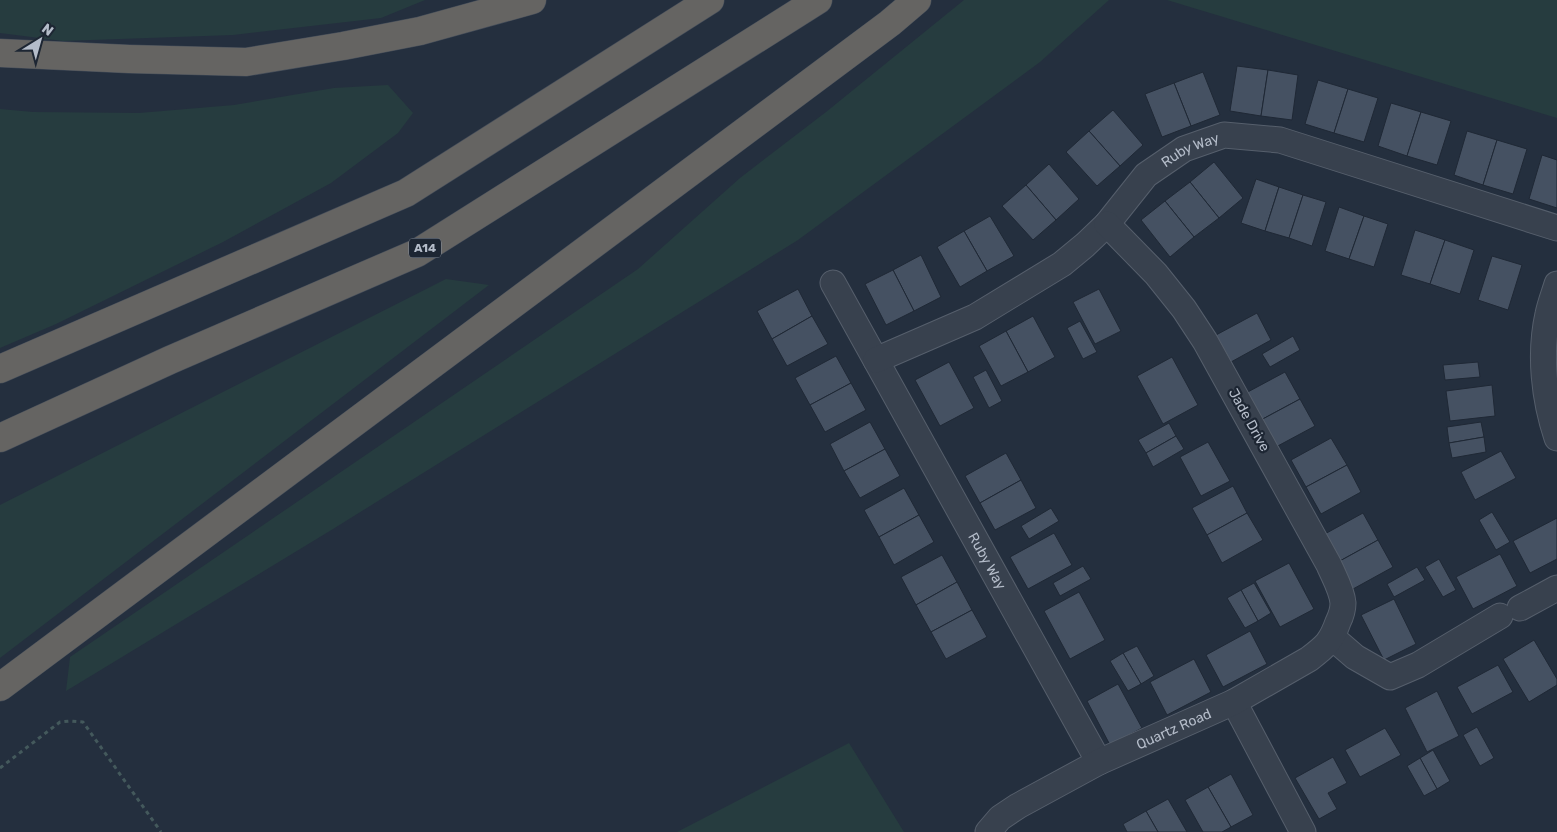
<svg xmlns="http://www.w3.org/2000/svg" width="1557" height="832" font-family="Rubik,sans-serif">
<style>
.green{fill:#263c3f}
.building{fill:#455162;stroke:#1f2835}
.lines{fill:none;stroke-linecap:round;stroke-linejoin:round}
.minor-casing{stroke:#565f6c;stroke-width:27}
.trunk-casing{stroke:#434c59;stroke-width:29}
.path{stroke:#44595c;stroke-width:3;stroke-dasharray:4 4;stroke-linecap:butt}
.minor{stroke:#38414e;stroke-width:25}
.trunk{stroke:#656462;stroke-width:28}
.labels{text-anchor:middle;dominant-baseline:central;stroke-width:4.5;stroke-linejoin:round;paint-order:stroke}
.shield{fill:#1d2633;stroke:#878f9c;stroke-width:1}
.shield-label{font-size:12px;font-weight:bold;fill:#b4bcc9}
.street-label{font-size:14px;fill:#b4bcc9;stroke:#1d2633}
</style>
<rect width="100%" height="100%" fill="#242f3e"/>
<g class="green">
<path d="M 0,0 L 425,0 L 381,18 L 233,35 L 63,41 L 0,33 Z"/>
<path d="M 964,0 L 1109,0 L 1040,62 L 798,240 L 333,529 L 66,691 L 70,657 L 638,269 L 740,178 L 826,112 Z"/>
<path d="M 1167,0 L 1557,0 L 1557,118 Z"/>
<path d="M 388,85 L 413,113 L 398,133 L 331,183 L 223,242 L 56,324 L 0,348 L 0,109 L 33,112 L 139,113 L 234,105 L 334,88 Z"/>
<path d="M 446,279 L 489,285 L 0,658 L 0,505 Z"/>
<path d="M 849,743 L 904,832 L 677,832 Z"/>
</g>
<g class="building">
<path d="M 1237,66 L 1268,70 L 1261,116 L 1230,111 Z"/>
<path d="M 1268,70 L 1298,75 L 1292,120 L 1261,116 Z"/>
<path d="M 1203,72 L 1220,115 L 1191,126 L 1174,83 Z"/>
<path d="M 1318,80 L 1348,89 L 1334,133 L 1305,124 Z"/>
<path d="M 1174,83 L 1191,126 L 1162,137 L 1145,94 Z"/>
<path d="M 1348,89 L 1378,98 L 1364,142 L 1334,133 Z"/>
<path d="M 1391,103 L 1421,112 L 1407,156 L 1378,146 Z"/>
<path d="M 1113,110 L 1143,145 L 1120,166 L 1089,131 Z"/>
<path d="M 1421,112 L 1451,121 L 1437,165 L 1407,156 Z"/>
<path d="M 1089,131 L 1120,166 L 1097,186 L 1066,152 Z"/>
<path d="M 1467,131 L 1497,140 L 1483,185 L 1454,175 Z"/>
<path d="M 1497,140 L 1527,149 L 1513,194 L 1483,185 Z"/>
<path d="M 1542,155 L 1557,160 L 1557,208 L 1529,199 Z"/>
<path d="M 1214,162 L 1243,198 L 1219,218 L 1190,182 Z"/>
<path d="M 1049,164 L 1079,199 L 1056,220 L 1026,185 Z"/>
<path d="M 1256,179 L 1279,187 L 1265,231 L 1241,223 Z"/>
<path d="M 1190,182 L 1219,218 L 1194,237 L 1165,201 Z"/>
<path d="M 1026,185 L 1056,220 L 1033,240 L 1002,206 Z"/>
<path d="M 1279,187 L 1303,195 L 1289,238 L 1265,231 Z"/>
<path d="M 1303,195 L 1326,202 L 1312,246 L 1289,238 Z"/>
<path d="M 1165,201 L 1194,237 L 1170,257 L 1141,220 Z"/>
<path d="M 1339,207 L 1364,216 L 1349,259 L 1325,251 Z"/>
<path d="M 990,216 L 1014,256 L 987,271 L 964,231 Z"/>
<path d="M 1364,216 L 1388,224 L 1374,267 L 1349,259 Z"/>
<path d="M 1415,230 L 1445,240 L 1430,284 L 1401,275 Z"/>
<path d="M 964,231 L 987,271 L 960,287 L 937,247 Z"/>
<path d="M 1445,240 L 1474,250 L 1460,294 L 1430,284 Z"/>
<path d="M 921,255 L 941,297 L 914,311 L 893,270 Z"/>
<path d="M 1492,256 L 1522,265 L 1508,310 L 1478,300 Z"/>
<path d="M 893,270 L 914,311 L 886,325 L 865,284 Z"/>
<path d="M 798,289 L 812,316 L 772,339 L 757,311 Z"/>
<path d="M 1099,289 L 1121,331 L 1095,344 L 1073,302 Z"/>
<path d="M 1257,313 L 1271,340 L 1231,362 L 1216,335 Z"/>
<path d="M 812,316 L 828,344 L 787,366 L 772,339 Z"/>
<path d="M 1033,316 L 1055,357 L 1028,372 L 1006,331 Z"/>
<path d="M 1080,321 L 1097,352 L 1083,359 L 1067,328 Z"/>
<path d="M 1006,331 L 1028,372 L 1001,386 L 979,346 Z"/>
<path d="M 1293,336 L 1300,350 L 1270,367 L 1262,354 Z"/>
<path d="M 836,356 L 851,383 L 810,405 L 795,378 Z"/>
<path d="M 1172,357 L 1198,405 L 1163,424 L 1137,376 Z"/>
<path d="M 949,362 L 974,408 L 940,426 L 915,380 Z"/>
<path d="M 1478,362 L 1480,377 L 1445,380 L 1443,365 Z"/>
<path d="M 986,370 L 1002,401 L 989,408 L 973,377 Z"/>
<path d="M 1285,372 L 1300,399 L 1259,421 L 1244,394 Z"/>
<path d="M 851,383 L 866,410 L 825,432 L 810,405 Z"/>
<path d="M 1492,385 L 1495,416 L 1450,421 L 1446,391 Z"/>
<path d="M 1300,399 L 1315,426 L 1274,448 L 1259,421 Z"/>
<path d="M 870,422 L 885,449 L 844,471 L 830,444 Z"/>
<path d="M 1481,422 L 1484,437 L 1449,443 L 1447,427 Z"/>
<path d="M 1169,423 L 1176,436 L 1146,453 L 1138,440 Z"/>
<path d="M 1176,436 L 1184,449 L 1153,467 L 1146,453 Z"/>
<path d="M 1484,437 L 1486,452 L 1452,458 L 1449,443 Z"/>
<path d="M 1331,438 L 1347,465 L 1306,487 L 1291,460 Z"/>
<path d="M 1208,442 L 1230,481 L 1201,496 L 1180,457 Z"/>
<path d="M 885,449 L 900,476 L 860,498 L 844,471 Z"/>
<path d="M 1501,451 L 1516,478 L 1475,500 L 1461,472 Z"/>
<path d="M 1006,453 L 1021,480 L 980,503 L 965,476 Z"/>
<path d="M 1347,465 L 1361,492 L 1321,514 L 1306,487 Z"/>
<path d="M 1021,480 L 1036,508 L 995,530 L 980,503 Z"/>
<path d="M 1233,486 L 1247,513 L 1207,535 L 1192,508 Z"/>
<path d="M 904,488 L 919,515 L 879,537 L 864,510 Z"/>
<path d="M 1051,508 L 1059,521 L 1029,539 L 1021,526 Z"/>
<path d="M 1492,512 L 1510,542 L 1496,550 L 1479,520 Z"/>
<path d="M 1247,513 L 1263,540 L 1222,563 L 1207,535 Z"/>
<path d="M 1363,513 L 1378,540 L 1338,562 L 1323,535 Z"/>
<path d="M 919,515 L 934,542 L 894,565 L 879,537 Z"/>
<path d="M 1557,518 L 1557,559 L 1530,573 L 1513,541 Z"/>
<path d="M 1054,533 L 1072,565 L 1028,589 L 1010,557 Z"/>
<path d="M 1378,540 L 1393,567 L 1353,589 L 1338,562 Z"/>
<path d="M 1500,554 L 1517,586 L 1473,609 L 1456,577 Z"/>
<path d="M 942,555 L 957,582 L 916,605 L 901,577 Z"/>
<path d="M 1439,559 L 1456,590 L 1443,597 L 1425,567 Z"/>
<path d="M 1289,563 L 1314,609 L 1280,627 L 1255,581 Z"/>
<path d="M 1083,566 L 1091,579 L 1060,596 L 1053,583 Z"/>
<path d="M 1417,567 L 1425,580 L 1394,597 L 1387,584 Z"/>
<path d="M 957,582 L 972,610 L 931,632 L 916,605 Z"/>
<path d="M 1254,583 L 1271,613 L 1258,621 L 1241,590 Z"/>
<path d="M 1241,590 L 1258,621 L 1245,628 L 1227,598 Z"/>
<path d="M 1079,592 L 1105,640 L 1070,659 L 1044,611 Z"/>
<path d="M 1394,599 L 1416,644 L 1384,660 L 1361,615 Z"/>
<path d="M 972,610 L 987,637 L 946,659 L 931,632 Z"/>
<path d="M 1250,631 L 1267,664 L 1223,687 L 1206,655 Z"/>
<path d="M 1534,640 L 1557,679 L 1557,685 L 1529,702 L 1503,659 Z"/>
<path d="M 1137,646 L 1154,676 L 1141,684 L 1123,653 Z"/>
<path d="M 1123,653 L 1141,684 L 1128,691 L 1110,661 Z"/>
<path d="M 1194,659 L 1211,692 L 1167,715 L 1150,682 Z"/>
<path d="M 1498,665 L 1513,692 L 1472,714 L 1457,687 Z"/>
<path d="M 1118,684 L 1142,728 L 1110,745 L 1087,701 Z"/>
<path d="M 1437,691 L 1459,736 L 1427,752 L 1405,708 Z"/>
<path d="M 1477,727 L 1494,758 L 1480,766 L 1463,735 Z"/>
<path d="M 1385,728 L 1401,755 L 1360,777 L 1345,750 Z"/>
<path d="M 1433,750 L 1450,781 L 1437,789 L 1420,758 Z"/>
<path d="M 1333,757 L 1347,783 L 1328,793 L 1337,809 L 1319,819 L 1295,778 Z"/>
<path d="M 1420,758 L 1437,789 L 1424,796 L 1407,766 Z"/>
<path d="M 1231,774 L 1253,815 L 1231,827 L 1208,787 Z"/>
<path d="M 1208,787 L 1231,827 L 1222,832 L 1203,832 L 1185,800 Z"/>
<path d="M 1168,799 L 1187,832 L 1158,832 L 1146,811 Z"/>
<path d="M 1146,811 L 1158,832 L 1127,832 L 1123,824 Z"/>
</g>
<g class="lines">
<defs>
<g id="minor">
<path id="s1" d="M 833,283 L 1099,762"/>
<path d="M 1557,284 C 1554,294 1550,304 1548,314 C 1539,354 1544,399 1557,438"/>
<path id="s2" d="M 876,360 L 975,317 L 1062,264 L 1085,245 L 1107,224 L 1146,175 L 1184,149 L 1224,135 L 1280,140 L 1557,228"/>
<path d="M 1520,608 L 1557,588"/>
<path d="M 1333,638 L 1355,657 L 1390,677 L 1418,665 L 1500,616"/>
<path d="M 1234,702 L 1303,832"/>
<path id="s3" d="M 988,832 L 1000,818 L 1018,806 L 1099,762 L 1234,702 L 1309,659 C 1326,646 1331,642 1338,622 C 1341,616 1343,609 1343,603 C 1342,590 1334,577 1329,565 L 1205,341 L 1184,309 L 1156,274 L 1107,224"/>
</g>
<g id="trunk">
<path d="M 0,53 L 129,59 L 246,62 L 343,46 L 420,31 L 532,0"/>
<path d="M 0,369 L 406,193 L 710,0"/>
<path d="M 0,438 L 170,360 L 417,253 L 818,0"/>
<path d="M 0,687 L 890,23 L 917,0"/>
</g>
</defs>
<use href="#minor" class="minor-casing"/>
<use href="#trunk" class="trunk-casing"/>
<path class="path" d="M 0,768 L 60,722 L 70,721 L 83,722 L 161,832"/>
<use href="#minor" class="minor"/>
<use href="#trunk" class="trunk"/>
</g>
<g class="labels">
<rect class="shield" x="409" y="238.5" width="32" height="19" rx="4"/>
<g class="shield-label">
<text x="425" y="248">A14</text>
</g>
<g class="street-label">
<text stroke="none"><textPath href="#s2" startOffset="384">Ruby Way</textPath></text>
<text transform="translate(1249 420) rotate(61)">Jade Drive</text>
<text stroke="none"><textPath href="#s1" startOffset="318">Ruby Way</textPath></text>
<text stroke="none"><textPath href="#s3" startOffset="214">Quartz Road</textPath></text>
</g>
</g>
<g transform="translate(40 40) rotate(37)" stroke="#1d2633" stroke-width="4" paint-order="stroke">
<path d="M0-4L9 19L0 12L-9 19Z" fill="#b4bcc9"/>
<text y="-8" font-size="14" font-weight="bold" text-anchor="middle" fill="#b4bcc9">N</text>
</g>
</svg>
